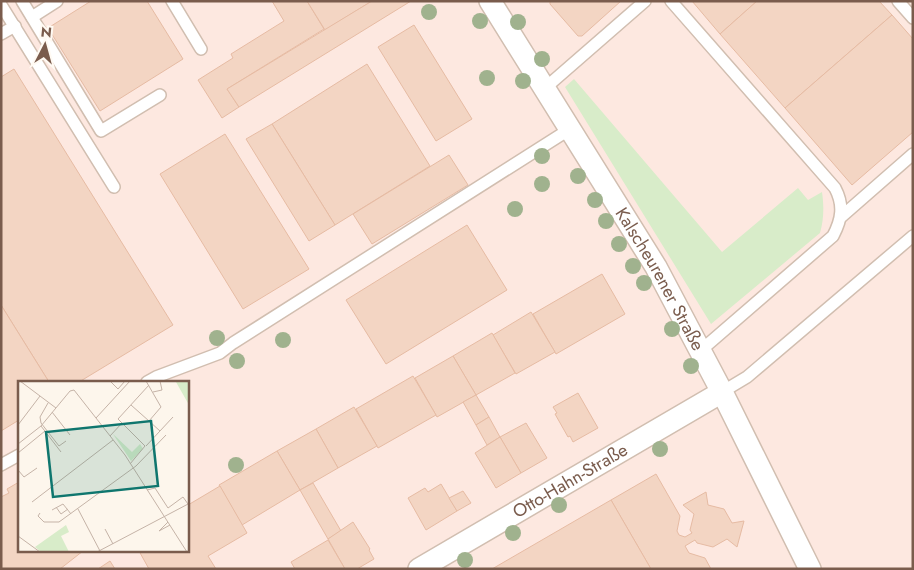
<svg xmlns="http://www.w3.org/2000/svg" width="914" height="570" font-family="Jost,sans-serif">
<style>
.commercial{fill:#fde8e0;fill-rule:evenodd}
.green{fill:#d8ecc9}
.building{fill:#f3d5c3;stroke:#e6bba3}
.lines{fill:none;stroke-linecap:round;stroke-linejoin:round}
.service-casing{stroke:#d1beb0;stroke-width:14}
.minor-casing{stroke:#d1beb0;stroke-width:24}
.service{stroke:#fff;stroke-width:11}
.minor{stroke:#fff;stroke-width:21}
.tree{fill:#a0b28e}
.labels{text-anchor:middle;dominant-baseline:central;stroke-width:5;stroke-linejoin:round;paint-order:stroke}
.street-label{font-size:18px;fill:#7a5c4d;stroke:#fffaf3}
.inset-road{fill:none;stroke:#c5b3a7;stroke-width:1}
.view{fill:#0f766e;fill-opacity:0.15;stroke:#0f766e;stroke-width:2.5}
.inset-edge{fill:none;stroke:#7a5c4d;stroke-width:2.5}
</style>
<rect width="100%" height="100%" fill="#fdf6ec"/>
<path class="commercial" d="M 1,1 L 913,1 L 913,569 L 1,569 ZM 19,382 L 188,382 L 188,551 L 19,551 Z"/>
<path class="green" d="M 574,79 L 722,252 L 798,188 L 808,200 L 822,192 C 824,206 824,219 820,233 L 711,324 L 565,87 Z"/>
<g class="building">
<path d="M 91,1 L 147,1 L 183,59 L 100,111 L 48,28 Z"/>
<path d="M 272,1 L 307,1 L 324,29 L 227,89 L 239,107 L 222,118 L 198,80 L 233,58 L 231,54 L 284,21 Z"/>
<path d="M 307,1 L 372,1 L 325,30 Z"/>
<path d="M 372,1 L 411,1 L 239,107 L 227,89 Z"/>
<path d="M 550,1 L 621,1 L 582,36 L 578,36 L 550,4 Z"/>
<path d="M 692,1 L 757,1 L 720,34 Z"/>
<path d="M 757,1 L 879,1 L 892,15 L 785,108 L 720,34 Z"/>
<path d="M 892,15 L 913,39 L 913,132 L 852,185 L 785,108 Z"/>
<path d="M 414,25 L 472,119 L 436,141 L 378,47 Z"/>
<path d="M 367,64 L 430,166 L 335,225 L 272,124 Z"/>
<path d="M 14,69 L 173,325 L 79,382 L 49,382 L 1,305 L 1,77 Z"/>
<path d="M 272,124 L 335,225 L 309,241 L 246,139 Z"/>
<path d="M 225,134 L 309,269 L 243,309 L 160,174 Z"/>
<path d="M 449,155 L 468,185 L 372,244 L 353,214 Z"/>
<path d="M 467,225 L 507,290 L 386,364 L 346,300 Z"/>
<path d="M 602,274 L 625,314 L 556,354 L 533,314 Z"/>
<path d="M 1,305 L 49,382 L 19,382 L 19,420 L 1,431 Z"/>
<path d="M 531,312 L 555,352 L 516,374 L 493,335 Z"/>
<path d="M 492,333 L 515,373 L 476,395 L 453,356 Z"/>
<path d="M 453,356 L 476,395 L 437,417 L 415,378 Z"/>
<path d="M 413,376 L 436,415 L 378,448 L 356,409 Z"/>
<path d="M 578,393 L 598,428 L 573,442 L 570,436 L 568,437 L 555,414 L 557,413 L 553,407 Z"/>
<path d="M 476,395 L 489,417 L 476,425 L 463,402 Z"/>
<path d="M 354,407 L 377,446 L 338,468 L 316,429 Z"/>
<path d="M 489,417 L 500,437 L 487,445 L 476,425 Z"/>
<path d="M 526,423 L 547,458 L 521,473 L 500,437 Z"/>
<path d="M 316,429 L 338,468 L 300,490 L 277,451 Z"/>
<path d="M 500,437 L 521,473 L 496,488 L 475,453 Z"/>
<path d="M 277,451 L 300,490 L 242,525 L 219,485 Z"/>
<path d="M 656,474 L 680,516 L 677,531 L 679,535 L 685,537 L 692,533 L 690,530 L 694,514 L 683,505 L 706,492 L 708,505 L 724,509 L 732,523 L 744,521 L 737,547 L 727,539 L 713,547 L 697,543 L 695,540 L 685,546 L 689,553 L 705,558 L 711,569 L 651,569 L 611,500 Z"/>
<path d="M 19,482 L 19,551 L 83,551 L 60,569 L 1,569 L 1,497 L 9,493 L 7,489 Z"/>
<path d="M 313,483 L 341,531 L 328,539 L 300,490 Z"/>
<path d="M 441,484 L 457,511 L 426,530 L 408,498 L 425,488 L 428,492 Z"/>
<path d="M 220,486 L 247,533 L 208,556 L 216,569 L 149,569 L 139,551 L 188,551 L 188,505 Z"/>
<path d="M 463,491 L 471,503 L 457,511 L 449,498 Z"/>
<path d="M 611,500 L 651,569 L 492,569 Z"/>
<path d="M 353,522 L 370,549 L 369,550 L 374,559 L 357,569 L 345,569 L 328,539 Z"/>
<path d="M 328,540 L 345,569 L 295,569 L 291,562 Z"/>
<path d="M 110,561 L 115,569 L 98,569 Z"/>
</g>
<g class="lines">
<defs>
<g id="service">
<path d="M 22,1 L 101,131 L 160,95"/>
<path d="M 172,1 L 201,49"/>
<path d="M 671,1 L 835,188 C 844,205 842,219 833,236 L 699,352"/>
<path d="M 898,1 L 913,18"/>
<path d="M 1,5 L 114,187"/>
<path d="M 32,17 L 57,1"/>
<path d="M 1,34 L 15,26"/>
<path d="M 544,89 L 645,1"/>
<path d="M 841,217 L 913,154"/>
<path d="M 147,382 L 156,377 L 220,353 L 233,343 L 570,129"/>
<path d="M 722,392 L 747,377 L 913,236"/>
<path d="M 1,465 L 19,455"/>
</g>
<g id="minor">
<path id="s1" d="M 490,1 L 656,267 L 722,392 L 810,569"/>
<path id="s2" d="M 419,569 L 722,392"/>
</g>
</defs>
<use href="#service" class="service-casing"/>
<use href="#minor" class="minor-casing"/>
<use href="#service" class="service"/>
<use href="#minor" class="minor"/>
</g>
<g class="tree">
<circle cx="429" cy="12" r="8"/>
<circle cx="480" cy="21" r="8"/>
<circle cx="518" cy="22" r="8"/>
<circle cx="542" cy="59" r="8"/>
<circle cx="487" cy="78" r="8"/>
<circle cx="523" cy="81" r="8"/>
<circle cx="542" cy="156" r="8"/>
<circle cx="578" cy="176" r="8"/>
<circle cx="542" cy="184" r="8"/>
<circle cx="595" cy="200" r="8"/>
<circle cx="515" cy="209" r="8"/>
<circle cx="606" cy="221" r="8"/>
<circle cx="619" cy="244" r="8"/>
<circle cx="633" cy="266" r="8"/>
<circle cx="644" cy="283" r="8"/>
<circle cx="672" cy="329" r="8"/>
<circle cx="217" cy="338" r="8"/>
<circle cx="283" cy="340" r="8"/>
<circle cx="237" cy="361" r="8"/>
<circle cx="691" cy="366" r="8"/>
<circle cx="660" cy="449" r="8"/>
<circle cx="236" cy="465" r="8"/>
<circle cx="559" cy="505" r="8"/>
<circle cx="513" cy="533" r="8"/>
<circle cx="465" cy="560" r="8"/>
</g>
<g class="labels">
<g class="street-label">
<text stroke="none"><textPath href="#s1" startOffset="326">Kalscheurener Straße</textPath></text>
<text stroke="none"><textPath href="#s2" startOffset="175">Otto-Hahn-Straße</textPath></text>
</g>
</g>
<g transform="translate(18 381)">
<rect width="171" height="171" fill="#fdf6ec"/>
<path d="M 171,0 L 171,24 L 158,1 ZM 95,53 L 114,71 L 122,63 L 125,68 L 113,80 ZM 48,144 L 51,151 L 43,155 L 51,171 L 23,171 L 17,166 Z" fill="#d8ecc9"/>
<path class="inset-road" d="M 2,0 L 38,27M 92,0 L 100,8 L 107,0M 128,0 L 143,26 L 131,40 L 142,50M 135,11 L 144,9 L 142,0M 30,22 L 22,36 L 23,42 L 41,65 L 48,60M 113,24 L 131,40M 34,31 L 52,54M 78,37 L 112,0M 0,44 L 22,15M 23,45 L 43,71M 92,55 L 104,42M 0,63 L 23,45 L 52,10 L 56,9 L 107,74 L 169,171M 128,65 L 155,36M 0,72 L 27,50M 112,83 L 127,65 L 100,38 L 131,4M 0,89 L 6,96 L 19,87M 129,109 L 137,107 L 150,127 L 165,116 L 170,123M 14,121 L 95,59M 38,126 L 43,133 L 50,128M 60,128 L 82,170M 34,129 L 45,123 L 53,133M 22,132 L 20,135 L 26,141 L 41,141 L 118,85 L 148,54M 150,141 L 141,150 L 152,144M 87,148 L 95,163M 0,155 L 22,171M 79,171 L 172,122"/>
<path class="view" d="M 133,40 L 140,105 L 35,116 L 28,51 Z"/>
<rect width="171" height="171" class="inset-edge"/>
</g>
<rect width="914" height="570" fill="none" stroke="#7a5c4d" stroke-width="5"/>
<g transform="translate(45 45) rotate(6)" stroke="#fffaf3" stroke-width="4" paint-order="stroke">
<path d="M0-4L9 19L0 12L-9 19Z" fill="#7a5c4d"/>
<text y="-8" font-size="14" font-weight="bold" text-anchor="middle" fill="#7a5c4d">N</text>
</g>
</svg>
